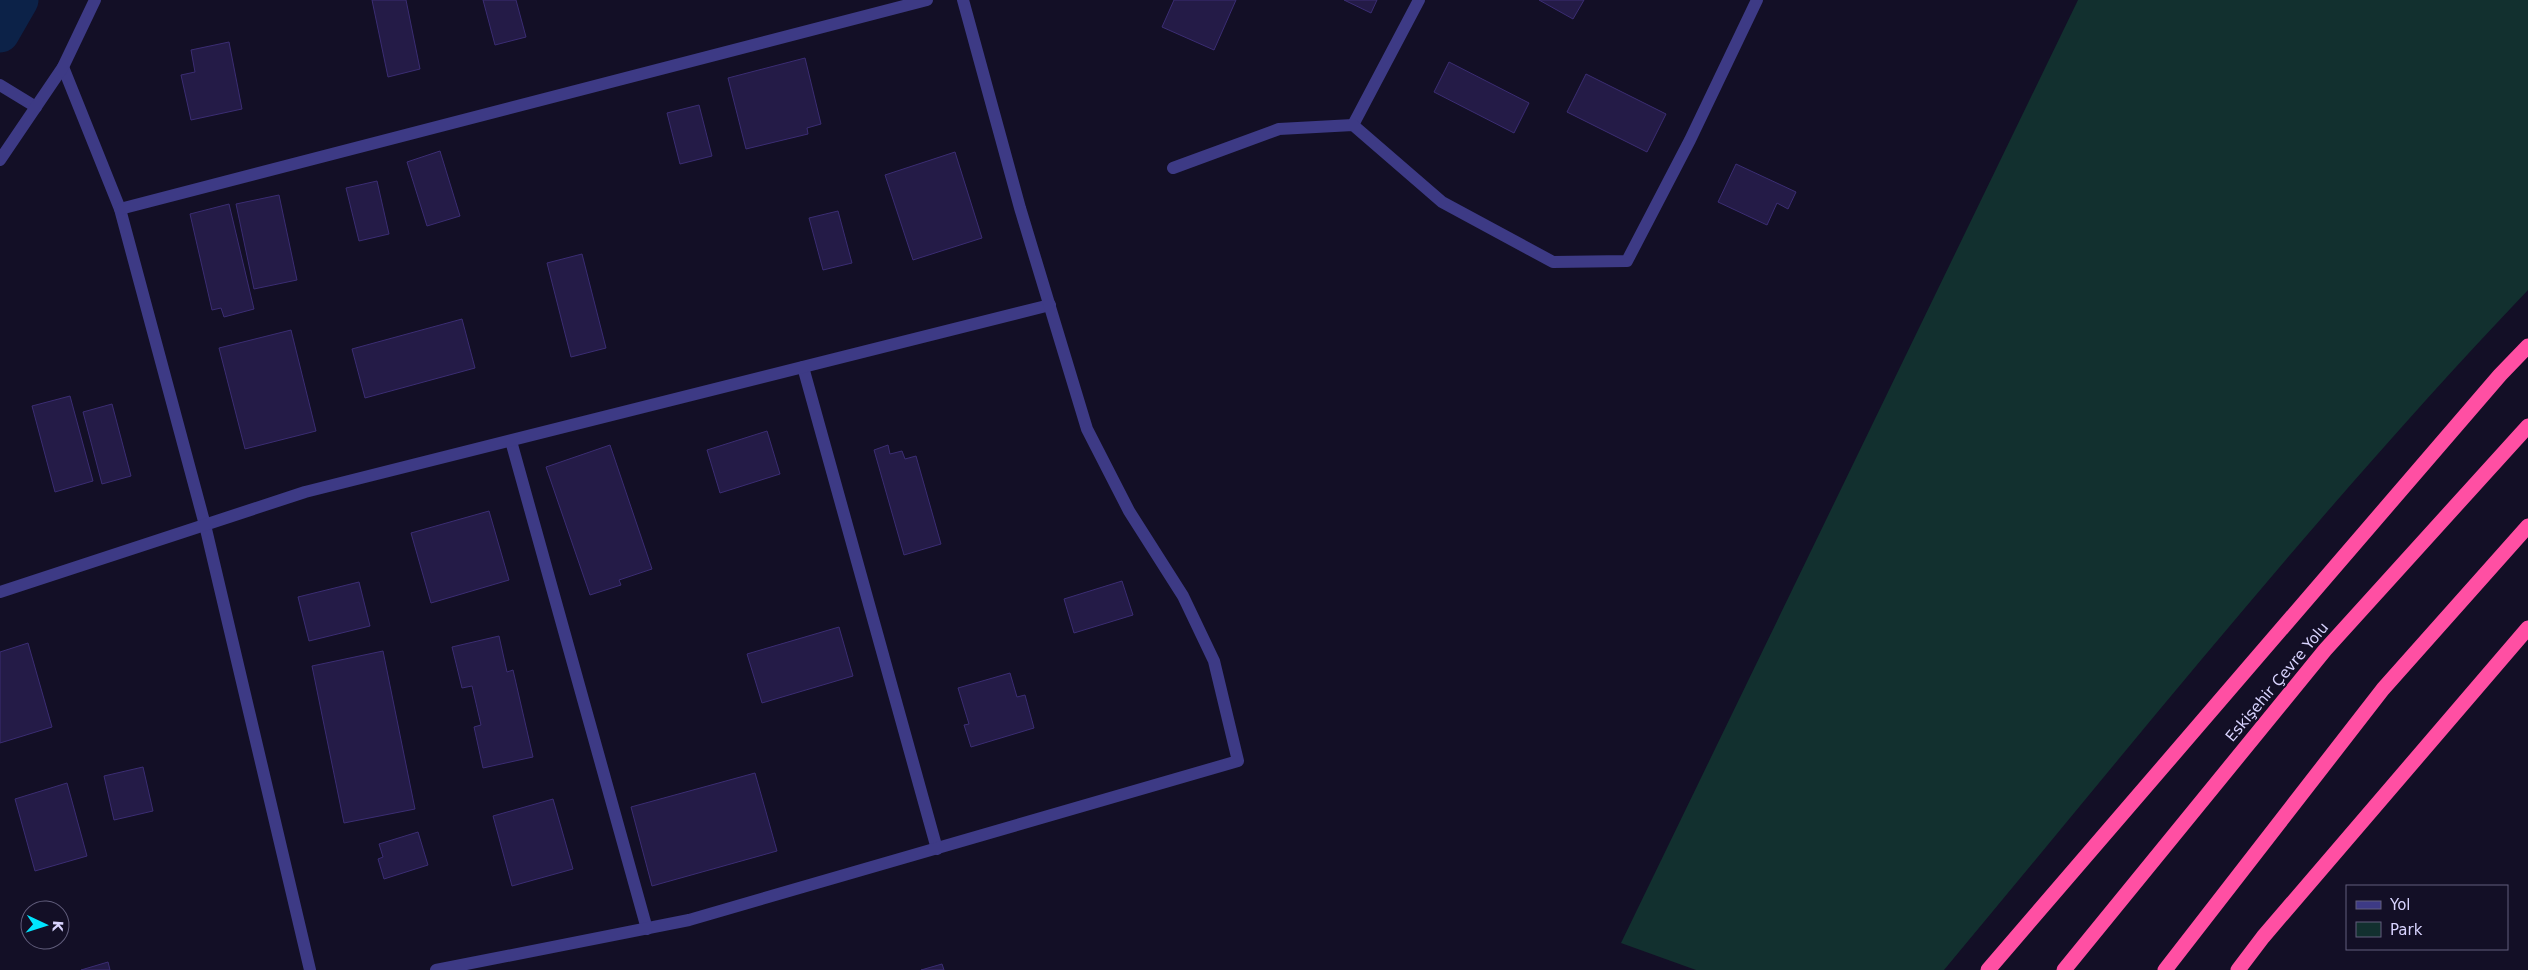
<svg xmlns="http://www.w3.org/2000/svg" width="2528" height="970" font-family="'DejaVu Sans',sans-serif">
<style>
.green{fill:#12302f}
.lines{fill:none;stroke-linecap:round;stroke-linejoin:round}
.canal{stroke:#0c2248;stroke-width:39}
.building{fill:#241b47;stroke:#3b2d73}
.lane{stroke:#3d3a85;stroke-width:12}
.street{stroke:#3d3a85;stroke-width:12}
.highway{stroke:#ff4fa3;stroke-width:15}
.labels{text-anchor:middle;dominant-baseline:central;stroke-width:4;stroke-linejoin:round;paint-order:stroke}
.street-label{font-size:15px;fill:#d9d4ff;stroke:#130f26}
</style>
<rect width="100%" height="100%" fill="#130f26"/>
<path class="green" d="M 2078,0 L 2528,0 L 2528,290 C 2322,506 2135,741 1944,970 L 1696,970 L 1621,943 Z"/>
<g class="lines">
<path class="canal" d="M 0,33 L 19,0"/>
</g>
<g class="building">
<path d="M 372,0 L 406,0 L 420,69 L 388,77 Z"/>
<path d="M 483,0 L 516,0 L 526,37 L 495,45 Z"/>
<path d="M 1174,0 L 1236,0 L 1214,50 L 1162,27 Z"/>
<path d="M 1344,0 L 1377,0 L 1371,13 Z"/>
<path d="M 1539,0 L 1584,0 L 1573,19 Z"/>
<path d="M 229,42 L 242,109 L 191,120 L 181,75 L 195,72 L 191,50 Z"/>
<path d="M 805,58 L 821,124 L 807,128 L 808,134 L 746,149 L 728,78 Z"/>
<path d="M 1449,62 L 1529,103 L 1514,133 L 1434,92 Z"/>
<path d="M 1586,74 L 1666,114 L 1647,152 L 1567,112 Z"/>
<path d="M 699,105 L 712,156 L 680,164 L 667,113 Z"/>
<path d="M 440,151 L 460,216 L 427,226 L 407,162 Z"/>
<path d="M 955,152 L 982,238 L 913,260 L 885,175 Z"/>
<path d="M 1736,164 L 1796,192 L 1788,209 L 1777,203 L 1767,225 L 1718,202 Z"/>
<path d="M 377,181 L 389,234 L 359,241 L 346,188 Z"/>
<path d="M 279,195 L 297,280 L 254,289 L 236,204 Z"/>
<path d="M 229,204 L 254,309 L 224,317 L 221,308 L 212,310 L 190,214 Z"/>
<path d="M 838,211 L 852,263 L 823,270 L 809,218 Z"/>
<path d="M 582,254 L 606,348 L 571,357 L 547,263 Z"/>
<path d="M 462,319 L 475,368 L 365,398 L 352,349 Z"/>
<path d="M 291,330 L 316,431 L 245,449 L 219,348 Z"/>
<path d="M 70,396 L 93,481 L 55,492 L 32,406 Z"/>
<path d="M 112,404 L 131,476 L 102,484 L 83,412 Z"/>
<path d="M 767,431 L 780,474 L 720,493 L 707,450 Z"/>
<path d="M 610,445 L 652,569 L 619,580 L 621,585 L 590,595 L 546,467 Z"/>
<path d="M 888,445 L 890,454 L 902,451 L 905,459 L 916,456 L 941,544 L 904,555 L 874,450 Z"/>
<path d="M 489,511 L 509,580 L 431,603 L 411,533 Z"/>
<path d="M 1122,581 L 1133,615 L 1074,633 L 1064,599 Z"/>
<path d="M 359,582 L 370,626 L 309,641 L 298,597 Z"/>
<path d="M 839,627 L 853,676 L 762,703 L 747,654 Z"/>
<path d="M 499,636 L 507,672 L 513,670 L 533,757 L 483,768 L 474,727 L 481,725 L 472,686 L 462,688 L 452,647 Z"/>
<path d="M 28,643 L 52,727 L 0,743 L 0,652 Z"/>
<path d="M 383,651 L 415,809 L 344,823 L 312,666 Z"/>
<path d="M 1010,673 L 1017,697 L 1025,695 L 1034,728 L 971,747 L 964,725 L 969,724 L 958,688 Z"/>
<path d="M 143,767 L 153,811 L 114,820 L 104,776 Z"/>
<path d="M 755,773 L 777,851 L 652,886 L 631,807 Z"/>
<path d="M 67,783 L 87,856 L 35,871 L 15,799 Z"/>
<path d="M 553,799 L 573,869 L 512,886 L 493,816 Z"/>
<path d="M 418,832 L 428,865 L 384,879 L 378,859 L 383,857 L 379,844 Z"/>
<path d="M 108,962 L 110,970 L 81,970 Z"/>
<path d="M 942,964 L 944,970 L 921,970 Z"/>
</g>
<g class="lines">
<g class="lane">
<path d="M 1353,125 L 1419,0"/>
<path d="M 1173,168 L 1279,129 L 1353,125 L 1442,202 L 1553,262 L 1627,261 L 1690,140 L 1757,0"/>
</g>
<g class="street">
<path d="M 63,67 L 120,209 L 205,525 L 310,970"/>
<path d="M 0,85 L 36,107"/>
<path d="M 0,160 L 63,67 L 95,0"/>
<path d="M 120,209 L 927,0"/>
<path d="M 803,367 L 937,849"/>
<path d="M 511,441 L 647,929"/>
<path d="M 0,592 L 305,492 L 1050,305"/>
<path d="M 436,970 L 689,920 L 1238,761 L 1214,661 L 1183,596 L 1129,511 L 1087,429 L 1020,208 L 963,0"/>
</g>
<g class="highway">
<path d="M 1988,970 L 2500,375 L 2528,346"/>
<path d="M 2064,970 L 2325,650 L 2528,426"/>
<path d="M 2165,970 L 2383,689 L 2528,526"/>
<path d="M 2238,970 L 2263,937 L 2528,628"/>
</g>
</g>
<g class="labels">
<g class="street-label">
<text transform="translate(2277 682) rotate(-50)">Eskişehir Çevre Yolu</text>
</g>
</g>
<rect x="2346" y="885" width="162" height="65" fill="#130f26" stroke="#625e7d"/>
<rect x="2356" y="901" width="25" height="8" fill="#3d3a85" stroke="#625e7d"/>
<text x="2390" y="910" font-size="15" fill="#d9d4ff">Yol</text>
<rect x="2356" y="922" width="25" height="15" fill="#12302f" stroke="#625e7d"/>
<text x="2390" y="935" font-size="15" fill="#d9d4ff">Park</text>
<g transform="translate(45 925) rotate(94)"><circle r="24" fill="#130f26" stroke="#625e7d"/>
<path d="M0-4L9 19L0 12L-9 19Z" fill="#00e5ff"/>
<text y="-8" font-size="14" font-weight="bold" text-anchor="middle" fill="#d9d4ff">K</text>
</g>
</svg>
